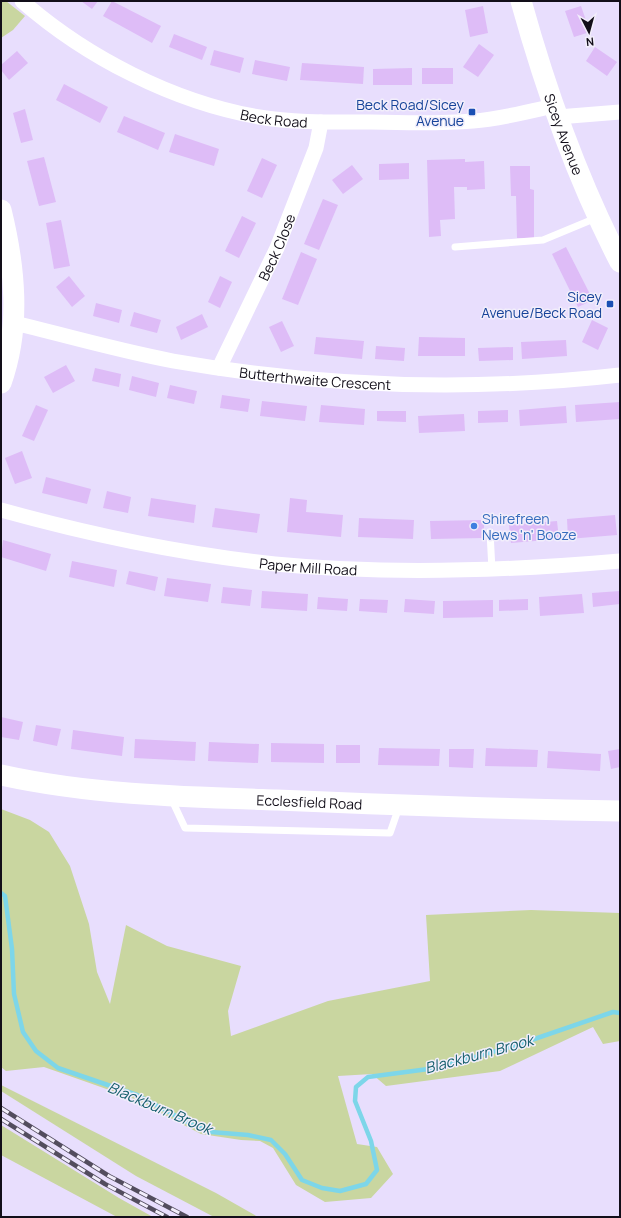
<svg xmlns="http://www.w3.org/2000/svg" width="621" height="1218" font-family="Manrope,sans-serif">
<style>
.green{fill:#c9d6a0}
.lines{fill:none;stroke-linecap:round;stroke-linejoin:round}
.stream{stroke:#7dd6e9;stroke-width:4.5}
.building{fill:#debcf7}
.lane{stroke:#fff;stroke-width:7}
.street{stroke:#fff;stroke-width:15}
.secondary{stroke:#fff;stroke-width:21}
.rail-casing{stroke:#534d5e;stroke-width:4.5}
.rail{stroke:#f2eefb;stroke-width:3;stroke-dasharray:9;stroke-linecap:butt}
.transit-dot{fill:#1a4fb4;stroke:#f2eefb;stroke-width:1.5}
.shop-dot{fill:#3f7fe0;stroke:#f2eefb;stroke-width:1.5}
.labels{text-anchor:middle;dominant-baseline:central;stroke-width:3;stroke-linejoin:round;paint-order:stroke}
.transit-label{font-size:14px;fill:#164399;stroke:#f2eefb;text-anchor:end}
.street-label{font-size:14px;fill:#120e19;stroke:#f2eefb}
.shop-label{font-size:14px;fill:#366cbe;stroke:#f2eefb;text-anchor:start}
.water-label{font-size:15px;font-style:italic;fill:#155f6c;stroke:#f2eefb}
</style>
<rect width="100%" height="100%" fill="#e8defd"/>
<g class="green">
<path d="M 1,1 L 6,1 L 25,16 L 13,30 L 1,38 Z"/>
<path d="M 1,809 L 30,820 L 49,832 L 70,866 L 89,924 L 97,972 L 110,1004 L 126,925 L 167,946 L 241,966 L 228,1011 L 231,1036 L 328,1001 L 430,981 L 426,915 L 531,910 L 620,913 L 620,1041 L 603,1044 L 593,1027 L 500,1071 L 386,1086 L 372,1074 L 338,1076 L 357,1144 L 377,1147 L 393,1174 L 371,1198 L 325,1202 L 296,1185 L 273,1148 L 260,1141 L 241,1140 L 201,1134 L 132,1098 L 44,1067 L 6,1071 L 1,1067 Z"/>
<path d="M 1,1085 L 216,1193 L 258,1217 L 214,1217 L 136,1176 L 1,1091 Z"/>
<path d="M 1,1125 L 119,1198 L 153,1217 L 117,1217 L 1,1155 Z"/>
</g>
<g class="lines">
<path class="stream" d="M 1,893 L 5,896 L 12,949 L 14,994 L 23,1032 L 36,1051 L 58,1068 L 137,1095 L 191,1124 L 211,1132 L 248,1135 L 271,1140 L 285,1154 L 302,1180 L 322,1188 L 340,1191 L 366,1184 L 377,1170 L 371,1141 L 355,1101 L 356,1087 L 368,1077 L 436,1068 L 517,1045 L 613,1012 L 620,1013"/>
</g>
<g class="building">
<path d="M 81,1 L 98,1 L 92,9 Z"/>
<path d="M 112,1 L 161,26 L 152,43 L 103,16 Z"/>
<path d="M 483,6 L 488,33 L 470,37 L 465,10 Z"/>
<path d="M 581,6 L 590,32 L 574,37 L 565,11 Z"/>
<path d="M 174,34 L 207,47 L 202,60 L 169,47 Z"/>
<path d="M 479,44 L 494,55 L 478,77 L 463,67 Z"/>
<path d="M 595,47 L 617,62 L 607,76 L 586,61 Z"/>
<path d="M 214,50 L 244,58 L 240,73 L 210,65 Z"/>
<path d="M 17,51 L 28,63 L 9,80 L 1,70 L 1,65 Z"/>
<path d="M 255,60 L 290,67 L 287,81 L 252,74 Z"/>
<path d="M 302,63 L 364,67 L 363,84 L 300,80 Z"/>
<path d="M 412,68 L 412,85 L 373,85 L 373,69 Z"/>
<rect x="422" y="68" width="31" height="16"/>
<path d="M 64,84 L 108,107 L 100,123 L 56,100 Z"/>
<path d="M 25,109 L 33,140 L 21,143 L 13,113 Z"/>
<path d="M 124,116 L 165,133 L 158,150 L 117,132 Z"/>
<path d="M 175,134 L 219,149 L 214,166 L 169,152 Z"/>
<path d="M 44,157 L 56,202 L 39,206 L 27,161 Z"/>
<path d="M 262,158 L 277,165 L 262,198 L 247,191 Z"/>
<path d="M 465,159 L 465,162 L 484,161 L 485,189 L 467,190 L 467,187 L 454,187 L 455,219 L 440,220 L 441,236 L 429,237 L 427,160 Z"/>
<path d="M 409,163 L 409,179 L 379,180 L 379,164 Z"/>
<path d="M 352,165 L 363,179 L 343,194 L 332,180 Z"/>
<path d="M 510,166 L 530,166 L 530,189 L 534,190 L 534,238 L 517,238 L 516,196 L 511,196 Z"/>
<path d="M 323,199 L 338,205 L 319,250 L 304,244 Z"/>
<path d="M 242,216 L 256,223 L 239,258 L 225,251 Z"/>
<path d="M 61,220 L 70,266 L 54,269 L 46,223 Z"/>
<path d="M 566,247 L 593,300 L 578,307 L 552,254 Z"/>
<path d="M 301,252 L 317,259 L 298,305 L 282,299 Z"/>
<path d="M 69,276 L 85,296 L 72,307 L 56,287 Z"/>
<path d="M 220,276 L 232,282 L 220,308 L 208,302 Z"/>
<path d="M 96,303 L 122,310 L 119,323 L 93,316 Z"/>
<path d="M 134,312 L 161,320 L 157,333 L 130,326 Z"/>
<path d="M 202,314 L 208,327 L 181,340 L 176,327 Z"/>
<path d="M 592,320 L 608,328 L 598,350 L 582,342 Z"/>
<path d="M 282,321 L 294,346 L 281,352 L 269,327 Z"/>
<path d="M 316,337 L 364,341 L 362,359 L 314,354 Z"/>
<path d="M 419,337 L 465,338 L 465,356 L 418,356 Z"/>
<path d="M 566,340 L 567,356 L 522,359 L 521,342 Z"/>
<path d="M 376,346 L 405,348 L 404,361 L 375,359 Z"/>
<path d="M 513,347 L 513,360 L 479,361 L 478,348 Z"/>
<path d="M 66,365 L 75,381 L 53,393 L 44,377 Z"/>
<path d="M 95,368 L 121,374 L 119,387 L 92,381 Z"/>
<path d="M 132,376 L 159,383 L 156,397 L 129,390 Z"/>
<path d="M 170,385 L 197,391 L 194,404 L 167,398 Z"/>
<path d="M 222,395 L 250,399 L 248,412 L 220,408 Z"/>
<path d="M 262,401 L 307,406 L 305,421 L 260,416 Z"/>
<path d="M 620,402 L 620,419 L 576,422 L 575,405 Z"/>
<path d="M 36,405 L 48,410 L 34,441 L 22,436 Z"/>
<path d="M 321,405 L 365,409 L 364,425 L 319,422 Z"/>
<path d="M 566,406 L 567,423 L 520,426 L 519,410 Z"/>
<path d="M 508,410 L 508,422 L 478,423 L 478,411 Z"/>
<path d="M 377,411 L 406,411 L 406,422 L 377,421 Z"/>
<path d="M 464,414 L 465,431 L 419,433 L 418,416 Z"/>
<path d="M 22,451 L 32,478 L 15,484 L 5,458 Z"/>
<path d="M 46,477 L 91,489 L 87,504 L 42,493 Z"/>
<path d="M 107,491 L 131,497 L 128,513 L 103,508 Z"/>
<path d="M 151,498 L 196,505 L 194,523 L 148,516 Z"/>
<path d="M 290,498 L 307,500 L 306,512 L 343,515 L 341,537 L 287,532 Z"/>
<path d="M 215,508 L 260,514 L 257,533 L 212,527 Z"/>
<path d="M 615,515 L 617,535 L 568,539 L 567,519 Z"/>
<path d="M 359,518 L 414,520 L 413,539 L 358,537 Z"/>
<path d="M 484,520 L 484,538 L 431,539 L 430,521 Z"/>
<path d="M 557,521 L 559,539 L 511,543 L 509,525 Z"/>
<path d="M 3,540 L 51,554 L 46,571 L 1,557 Z"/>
<path d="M 72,561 L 117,570 L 114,587 L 69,577 Z"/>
<path d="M 129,571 L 158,577 L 155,591 L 126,584 Z"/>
<path d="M 167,578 L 211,584 L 208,602 L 164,596 Z"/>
<path d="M 223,587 L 252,590 L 250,606 L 221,603 Z"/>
<path d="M 262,591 L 308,594 L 307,611 L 261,608 Z"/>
<path d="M 620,591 L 620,604 L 593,607 L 592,593 Z"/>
<path d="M 582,594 L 584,613 L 540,616 L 539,597 Z"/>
<path d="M 318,597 L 348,599 L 347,611 L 317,609 Z"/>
<path d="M 360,599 L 388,600 L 387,613 L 359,611 Z"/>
<path d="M 405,599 L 435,601 L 434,614 L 404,612 Z"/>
<path d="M 528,599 L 528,610 L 499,611 L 499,600 Z"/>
<path d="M 493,600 L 493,617 L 443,618 L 443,601 Z"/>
<path d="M 1,717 L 23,722 L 19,740 L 1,737 Z"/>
<path d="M 36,725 L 61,729 L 57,746 L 33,741 Z"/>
<path d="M 73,730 L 124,737 L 122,756 L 71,749 Z"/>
<path d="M 135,739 L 196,742 L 195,761 L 134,758 Z"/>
<path d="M 209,742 L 259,744 L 258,763 L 208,761 Z"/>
<path d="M 271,743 L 324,744 L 324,763 L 271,762 Z"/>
<rect x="336" y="745" width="24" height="18"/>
<path d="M 379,748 L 440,749 L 439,766 L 378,765 Z"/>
<path d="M 486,748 L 538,750 L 537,767 L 485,766 Z"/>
<path d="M 449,749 L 474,749 L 473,768 L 449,767 Z"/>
<path d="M 620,749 L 620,767 L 611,769 L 608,751 Z"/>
<path d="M 548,751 L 601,754 L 600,771 L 547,768 Z"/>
</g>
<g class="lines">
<g class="lane">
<path d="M 455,247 L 543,240 L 596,218"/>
<path d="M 490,532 L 492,570"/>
<path d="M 171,798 L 185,828 L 390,833 L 399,807"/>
</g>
<g class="street">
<path id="s1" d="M 22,1 C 86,57 173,102 259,117 C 295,123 333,122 370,122 C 405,123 439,124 473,121 C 500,119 527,112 554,106"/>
<path d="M 558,117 L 620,112"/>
<path id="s2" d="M 15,323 C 67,336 120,351 173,361 C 321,387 471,392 620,375"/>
<path id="s3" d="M 219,368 L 277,248 L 316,148 L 321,122"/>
<path id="s4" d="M 1,510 C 91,535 182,554 275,564 C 389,575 506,571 620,561"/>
</g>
<g class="secondary">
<path id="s5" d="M 521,1 C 546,91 577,179 620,262"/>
<path d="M 1,210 C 15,267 21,327 1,383"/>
<path id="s6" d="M 1,775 C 92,795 185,797 277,800 C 391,805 506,809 620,811"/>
</g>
<defs>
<g id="rail">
<path d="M 1,1108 L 109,1176 L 187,1217"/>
<path d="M 1,1119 L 105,1184 L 167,1217"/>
</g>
</defs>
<use href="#rail" class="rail-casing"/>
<use href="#rail" class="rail"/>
</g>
<g class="transit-dot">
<rect x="468" y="108" width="8" height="8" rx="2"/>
<rect x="606" y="300" width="8" height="8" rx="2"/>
</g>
<circle class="shop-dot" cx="474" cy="526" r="4"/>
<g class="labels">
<g class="transit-label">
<text x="464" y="104">Beck Road/Sicey<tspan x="464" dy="16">Avenue</tspan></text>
<text x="602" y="296">Sicey<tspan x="602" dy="16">Avenue/Beck Road</tspan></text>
</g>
<g class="street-label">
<text stroke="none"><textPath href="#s1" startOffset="282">Beck Road</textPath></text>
<text stroke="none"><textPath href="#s5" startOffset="140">Sicey Avenue</textPath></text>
<text stroke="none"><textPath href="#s3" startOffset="134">Beck Close</textPath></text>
<text stroke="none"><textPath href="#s2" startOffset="306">Butterthwaite Crescent</textPath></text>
<text stroke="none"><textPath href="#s4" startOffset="313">Paper Mill Road</textPath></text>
<text stroke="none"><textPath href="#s6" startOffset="310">Ecclesfield Road</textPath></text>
</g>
<g class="shop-label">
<text x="482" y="518">Shirefreen<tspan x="482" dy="16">News 'n' Booze</tspan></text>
</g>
<g class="water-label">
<text transform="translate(479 1054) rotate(-15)">Blackburn Brook</text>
<text transform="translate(160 1108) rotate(23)">Blackburn Brook</text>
</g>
</g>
<rect width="621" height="1218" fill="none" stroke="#120e19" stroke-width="4"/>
<g transform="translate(589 32) rotate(174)" stroke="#f2eefb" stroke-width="3" paint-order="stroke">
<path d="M0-3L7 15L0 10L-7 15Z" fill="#120e19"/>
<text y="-6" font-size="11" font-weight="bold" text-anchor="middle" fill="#120e19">N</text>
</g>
</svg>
